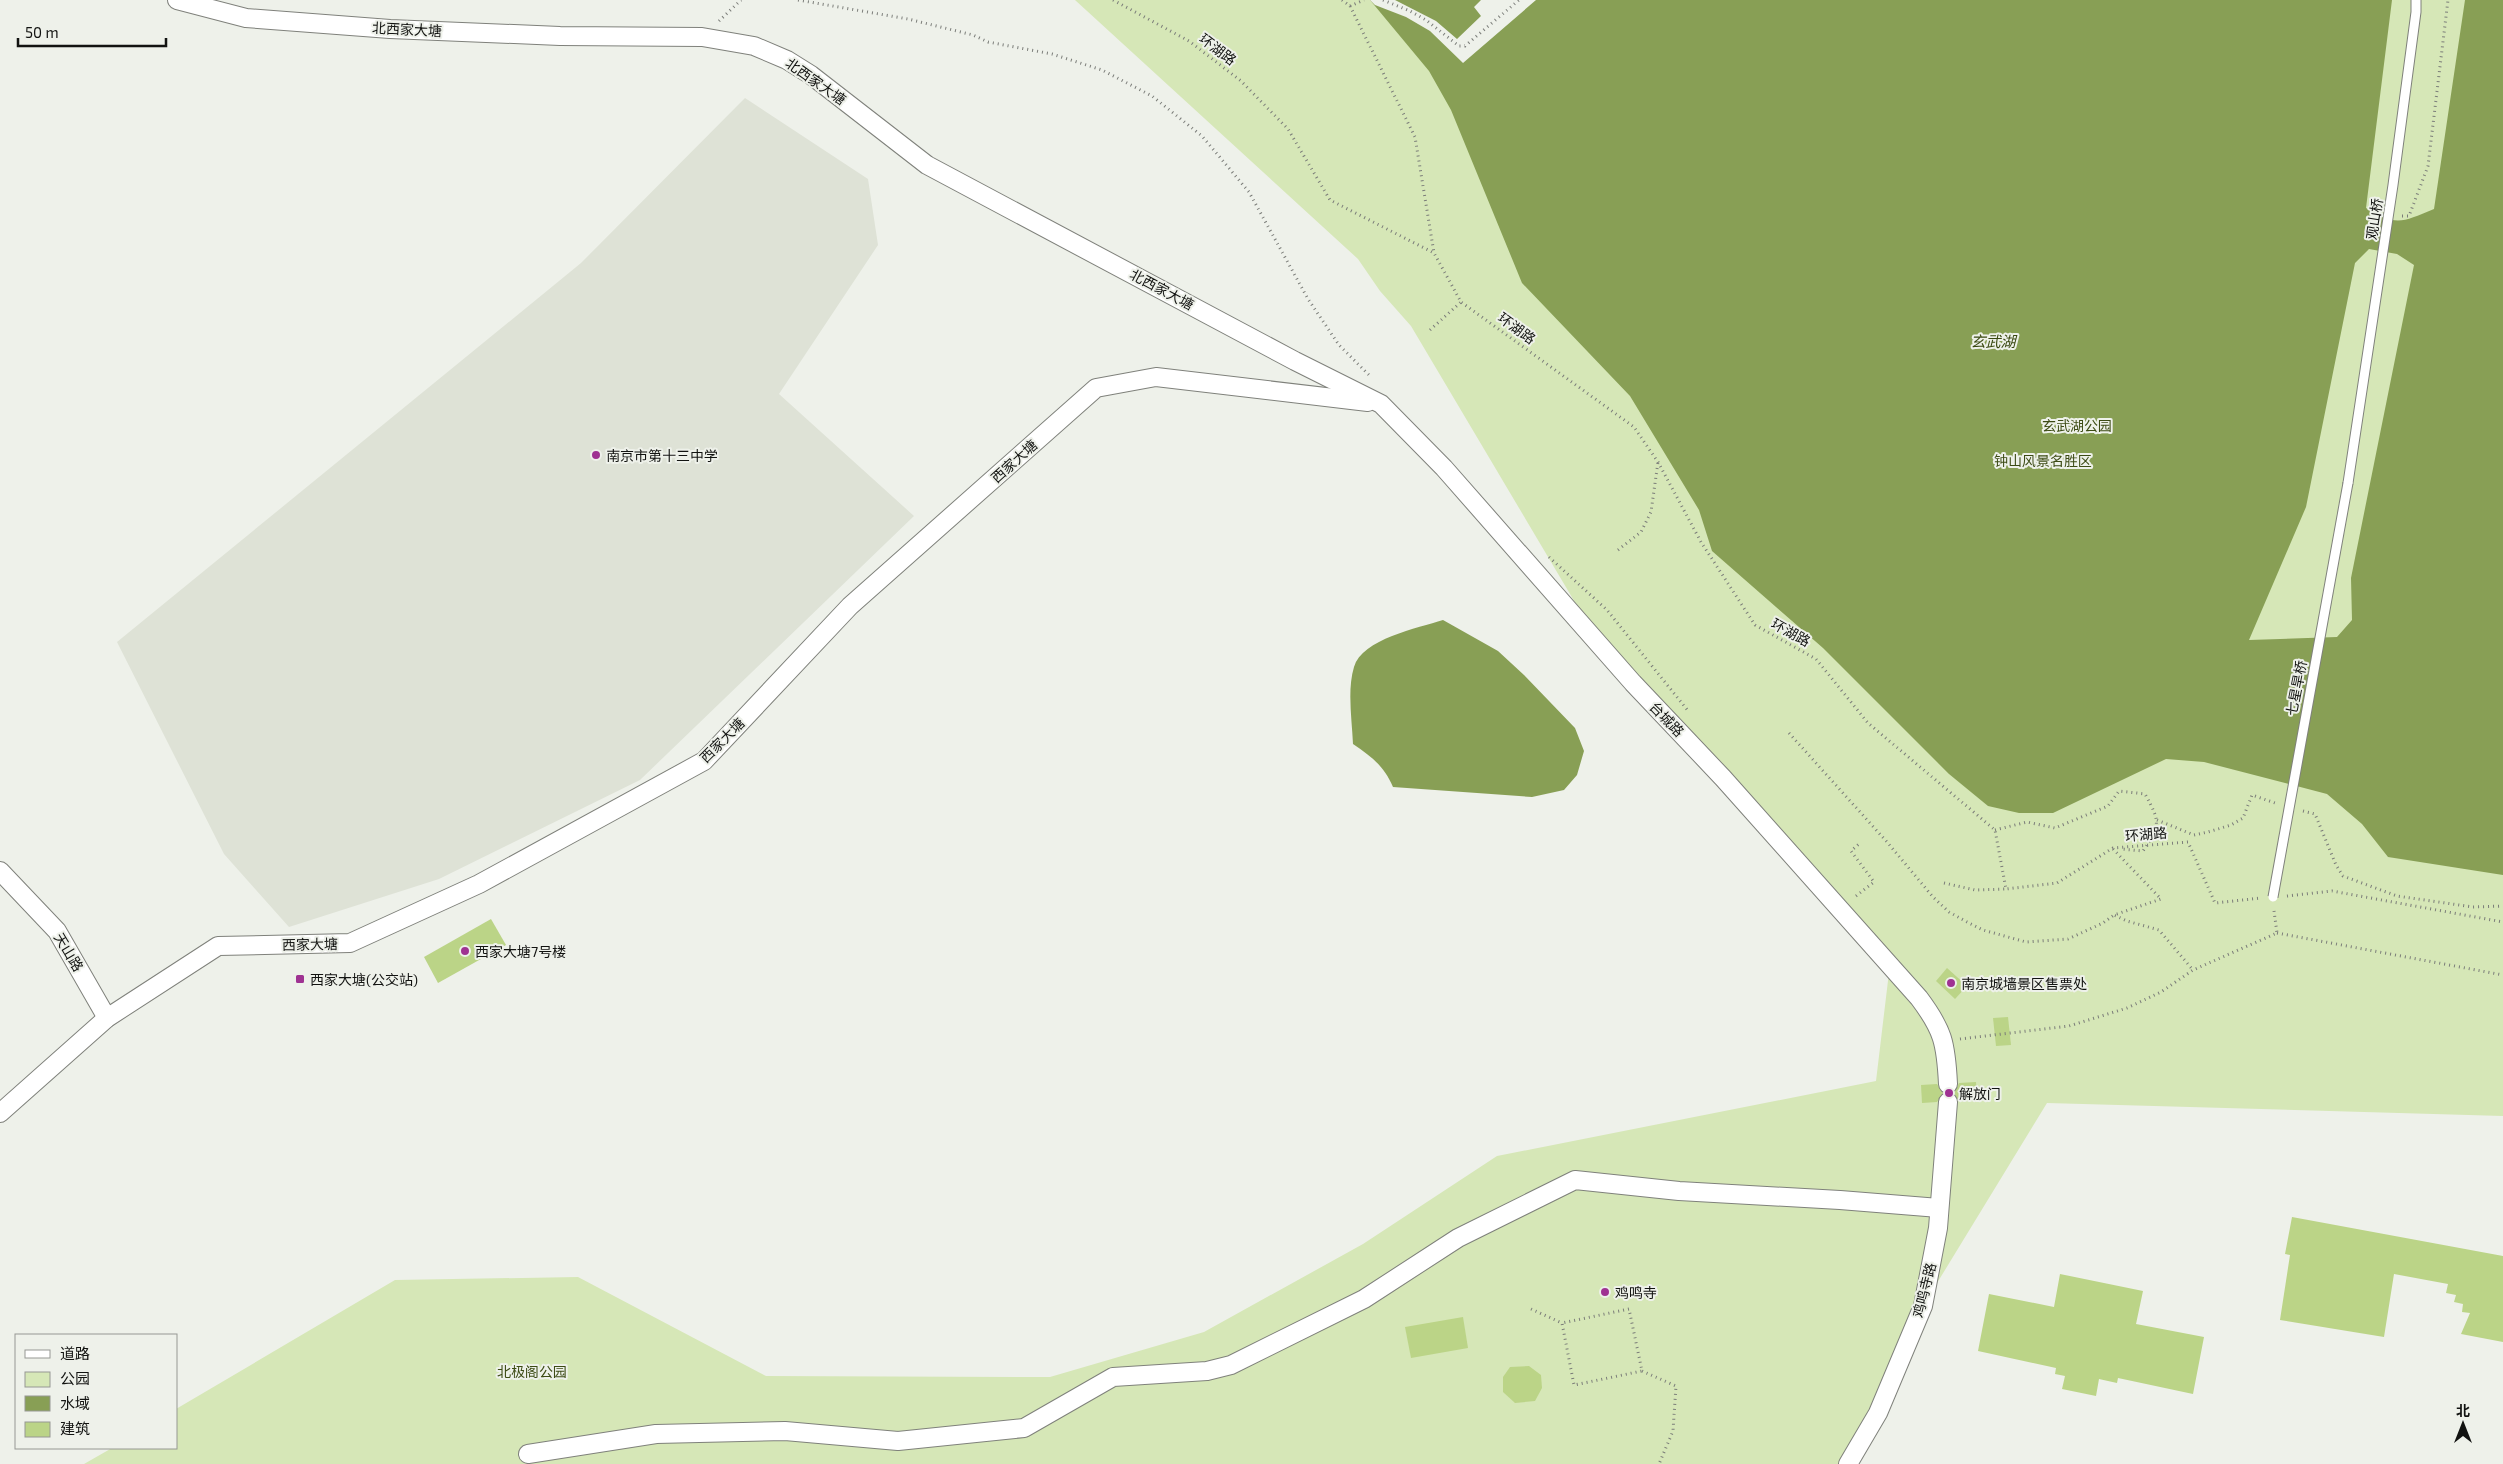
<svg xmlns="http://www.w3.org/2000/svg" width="2503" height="1464" font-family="'Exo 2','Noto Sans SC',sans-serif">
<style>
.built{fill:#dee2d6}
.green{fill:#d6e7b7}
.water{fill:#889f55;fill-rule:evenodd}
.pier{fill:#eef1ea}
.building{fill:#bbd487}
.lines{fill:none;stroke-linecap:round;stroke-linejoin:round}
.service-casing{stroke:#7f817b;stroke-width:11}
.minor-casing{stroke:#7f817b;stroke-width:20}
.path{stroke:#7b7d79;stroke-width:3;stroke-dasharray:1 4;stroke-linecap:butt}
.service{stroke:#fff;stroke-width:9}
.minor{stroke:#fff;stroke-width:18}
.service-bridge-casing{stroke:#7f817b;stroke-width:11;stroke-linecap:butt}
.service-bridge{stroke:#fff;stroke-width:9}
.poi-dot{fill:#9f3292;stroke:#eef1ea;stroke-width:2}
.labels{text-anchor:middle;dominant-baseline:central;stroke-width:4;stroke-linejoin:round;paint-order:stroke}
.street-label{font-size:14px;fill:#121311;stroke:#eef1ea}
.park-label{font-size:14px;fill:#3c4b14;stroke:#eef1ea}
.poi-label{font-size:14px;fill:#121311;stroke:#eef1ea;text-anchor:start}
.water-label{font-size:15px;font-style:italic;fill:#394811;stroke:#eef1ea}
</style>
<rect width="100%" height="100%" fill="#eef1ea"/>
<path class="built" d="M 745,98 L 868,179 L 878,245 L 779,394 L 914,516 L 640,780 L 439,879 L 289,927 L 224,854 L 117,642 L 581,263 Z"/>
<path class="green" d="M 1075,0 L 2503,0 L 2503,1116 L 2047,1103 L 1923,1306 L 1858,1464 L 84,1464 L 112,1448 L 176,1448 L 176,1409 L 395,1280 L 578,1277 L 766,1376 L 1050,1377 L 1204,1332 L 1363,1244 L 1497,1156 L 1876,1081 L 1890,964 L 1627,690 L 1411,326 L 1380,291 L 1358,259 Z"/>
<g class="water">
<path d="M 1370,0 L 2392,0 L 2366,208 C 2397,227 2402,222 2434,209 L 2465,0 L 2503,0 L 2503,875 L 2388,857 L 2362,824 L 2327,794 L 2204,762 L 2166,759 L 2053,813 L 2019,813 L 1988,806 L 1949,774 L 1823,648 L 1712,551 L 1699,510 L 1630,396 L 1522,283 L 1451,110 L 1429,71 ZM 2369,249 L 2397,254 L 2414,265 L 2351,578 L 2352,620 L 2337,637 L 2249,640 L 2306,507 L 2355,263 Z"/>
<path d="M 1443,620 L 1498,651 L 1524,675 L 1575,728 L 1584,751 L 1577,775 L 1564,790 L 1532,797 L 1393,787 C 1384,766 1372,757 1353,744 C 1352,720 1347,690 1354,667 C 1362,639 1418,628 1443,620 Z"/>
</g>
<path class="pier" d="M 1370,0 L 1395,0 L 1436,21 L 1457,39 L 1481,16 L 1474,7 L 1481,0 L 1536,0 L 1463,63 L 1430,31 L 1406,17 L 1375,5 Z"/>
<g class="building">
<path d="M 491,919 L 506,945 L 438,983 L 424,957 Z"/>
<path d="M 1947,968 L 1967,986 L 1955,999 L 1936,981 Z"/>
<path d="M 2008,1017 L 2011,1045 L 1996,1046 L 1993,1018 Z"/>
<path d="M 1976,1082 L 1977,1101 L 1958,1101 L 1954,1093 L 1959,1083 Z"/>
<path d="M 1937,1084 L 1943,1093 L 1937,1102 L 1922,1103 L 1921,1085 Z"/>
<path d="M 2292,1217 L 2503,1256 L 2503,1342 L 2461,1334 L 2470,1313 L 2462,1312 L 2463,1304 L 2454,1302 L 2456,1295 L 2446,1293 L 2448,1284 L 2394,1274 L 2384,1337 L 2280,1320 L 2290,1255 L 2285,1254 Z"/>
<path d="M 2060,1274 L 2143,1291 L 2136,1324 L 2204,1337 L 2193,1394 L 2118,1378 L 2117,1383 L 2099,1379 L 2096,1396 L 2062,1389 L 2065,1376 L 2055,1374 L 2056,1368 L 1978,1351 L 1989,1294 L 2054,1307 Z"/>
<path d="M 1463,1317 L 1468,1348 L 1411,1358 L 1405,1327 Z"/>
<path d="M 1529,1366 L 1541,1375 L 1542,1388 L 1535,1401 L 1515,1403 L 1503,1392 L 1503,1377 L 1510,1367 Z"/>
</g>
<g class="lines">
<defs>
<path id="service" d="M 2348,483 L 2393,185 L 2416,12 L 2416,0"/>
<g id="minor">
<path d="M 177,0 L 246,18 L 390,29 L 560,36 L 702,37 L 754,46 L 787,60 L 811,75 L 927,165 L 1295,361 L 1381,404 L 1444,468 L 1633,683 L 1723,778 L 1919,998 C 1943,1030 1946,1043 1948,1084"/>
<path d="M 0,871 L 57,931 L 107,1018"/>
<path d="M 0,1113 L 107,1018 L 218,946 L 350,943 L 479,884 L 704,761 L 850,606 L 1096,388 L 1156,377 L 1368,402"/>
<path d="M 528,1454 L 656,1434 L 785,1431 L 898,1441 L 1024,1428 L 1113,1377 L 1207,1371 L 1231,1365 L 1364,1299 L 1458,1238 L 1575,1180 L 1679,1191 L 1840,1200 L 1939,1208"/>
<path d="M 1848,1464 L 1878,1413 L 1923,1306 L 1938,1228 L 1948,1102"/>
</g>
</defs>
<use href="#service" class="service-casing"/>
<use href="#minor" class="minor-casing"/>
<g class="path">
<path d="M 798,0 L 908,19 L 973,35 L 988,42 L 1052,54 L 1102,70 L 1152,96 L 1202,136 L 1249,192 L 1308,299 L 1339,345 L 1371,377"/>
<path d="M 1113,0 L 1189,41 L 1241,81 L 1288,129 L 1330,200 L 1434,253 L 1461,302 L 1634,427 L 1658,462 L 1701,542 L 1755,625 L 1816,659 L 1868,723 L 1995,830 L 2006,889 L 2057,883 L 2113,848 L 2188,842 L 2215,903 L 2261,898"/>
<path d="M 1342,0 L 1350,6 L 1415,137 L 1434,253"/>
<path d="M 1383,0 L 1410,11 L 1426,20 L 1459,46 L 1465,46 L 1519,0"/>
<path d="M 1350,6 L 1364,0"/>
<path d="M 719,21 L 741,0 L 745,0"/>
<path d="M 2402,216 L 2409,216 L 2428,166 L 2448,0"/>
<path d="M 1430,330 L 1461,302"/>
<path d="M 1618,550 L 1641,532 L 1651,512 L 1658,462"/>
<path d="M 1549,557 L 1607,610 L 1689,712"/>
<path d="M 1789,733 L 1887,842 L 1933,897 L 1949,912 L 1967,922 L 1983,930 L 2026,942 L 2068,939 L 2103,923 L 2114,915"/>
<path d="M 2303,811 L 2315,814 L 2336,865 L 2343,876 L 2397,896 L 2473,907 L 2503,906"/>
<path d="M 2157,820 L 2194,835 L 2208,832 L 2231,825 L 2243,818 L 2252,795 L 2278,804"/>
<path d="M 1995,830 L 2027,822 L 2055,828 L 2108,806 L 2119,791 L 2145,794 C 2161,823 2160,825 2143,851 L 2121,849"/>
<path d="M 2113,849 L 2161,899 L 2114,915 L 2127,921 L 2159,930 L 2193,970"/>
<path d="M 1944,883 L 1975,890 L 2006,889"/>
<path d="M 1856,896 L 1874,882 L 1851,851 L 1860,843"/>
<path d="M 2287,896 L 2332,891 L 2503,922"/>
<path d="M 2277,933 L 2503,975"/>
<path d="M 1960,1039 L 2069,1026 L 2127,1008 L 2161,992 L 2193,970 L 2277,933 L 2274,911"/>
<path d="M 1531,1309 L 1562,1323 L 1574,1385 L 1642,1371 L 1629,1309 L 1562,1323"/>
<path d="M 1642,1371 L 1676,1386 L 1673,1431 L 1659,1464"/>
</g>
<use href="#service" class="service"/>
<use href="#minor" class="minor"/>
<defs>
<path id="service-bridge" d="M 2273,897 L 2348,483"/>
</defs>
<use href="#service-bridge" class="service-bridge-casing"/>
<use href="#service-bridge" class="service-bridge"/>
</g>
<g class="poi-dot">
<circle cx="596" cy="455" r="5"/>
<circle cx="465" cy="951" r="5"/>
<rect x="295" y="974" width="10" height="10" rx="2.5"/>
<circle cx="1951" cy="983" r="5"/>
<circle cx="1949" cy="1093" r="5"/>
<circle cx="1605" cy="1292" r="5"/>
</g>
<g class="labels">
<g class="street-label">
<text transform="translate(407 29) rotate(3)">北西家大塘</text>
<text transform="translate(1218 49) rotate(37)">环湖路</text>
<text transform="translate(816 81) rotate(35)">北西家大塘</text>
<text transform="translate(2374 219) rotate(-81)">观山桥</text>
<text transform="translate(1162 289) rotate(28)">北西家大塘</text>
<text transform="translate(1517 328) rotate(36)">环湖路</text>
<text transform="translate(1014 461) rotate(-42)">西家大塘</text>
<text transform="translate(1791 632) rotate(29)">环湖路</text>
<text transform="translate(2296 688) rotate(-79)">七星旱桥</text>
<text transform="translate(1667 719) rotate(46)">台城路</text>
<text transform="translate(722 740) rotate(-45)">西家大塘</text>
<text transform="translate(2146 834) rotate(-5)">环湖路</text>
<text transform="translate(310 944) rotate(-1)">西家大塘</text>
<text transform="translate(69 952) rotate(59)">天山路</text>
<text transform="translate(1924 1290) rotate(-76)">鸡鸣寺路</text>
</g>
<g class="park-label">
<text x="2077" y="425">玄武湖公园</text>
<text x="2043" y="460">钟山风景名胜区</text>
<text x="532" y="1371">北极阁公园</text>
</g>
<g class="poi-label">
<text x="606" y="455">南京市第十三中学</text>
<text x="475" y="951">西家大塘7号楼</text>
<text x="310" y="979">西家大塘(公交站)</text>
<text x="1961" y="983">南京城墙景区售票处</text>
<text x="1959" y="1093">解放门</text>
<text x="1615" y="1292">鸡鸣寺</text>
</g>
<g class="water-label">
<text x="1993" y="341">玄武湖</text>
</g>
</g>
<rect x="15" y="1334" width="162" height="115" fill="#eef1ea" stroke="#969893"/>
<rect x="25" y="1350" width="25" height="8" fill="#ffffff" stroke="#969893"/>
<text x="60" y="1359" font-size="15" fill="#121311">道路</text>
<rect x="25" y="1372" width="25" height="15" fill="#d6e7b7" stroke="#969893"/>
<text x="60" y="1384" font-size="15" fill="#121311">公园</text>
<rect x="25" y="1396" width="25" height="15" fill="#889f55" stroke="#969893"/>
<text x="60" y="1409" font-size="15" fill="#121311">水域</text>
<rect x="25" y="1422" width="25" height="15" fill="#bbd487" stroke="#969893"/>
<text x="60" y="1434" font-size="15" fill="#121311">建筑</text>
<g transform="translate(2463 1424)" stroke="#eef1ea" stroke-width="4" paint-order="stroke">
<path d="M0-4L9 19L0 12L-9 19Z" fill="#121311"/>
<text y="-8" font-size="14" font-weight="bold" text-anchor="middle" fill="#121311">北</text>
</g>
<path d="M18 38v8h148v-8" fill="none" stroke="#121311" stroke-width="2.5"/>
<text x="25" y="38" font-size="15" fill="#121311" stroke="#eef1ea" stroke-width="4" paint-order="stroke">50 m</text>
</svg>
